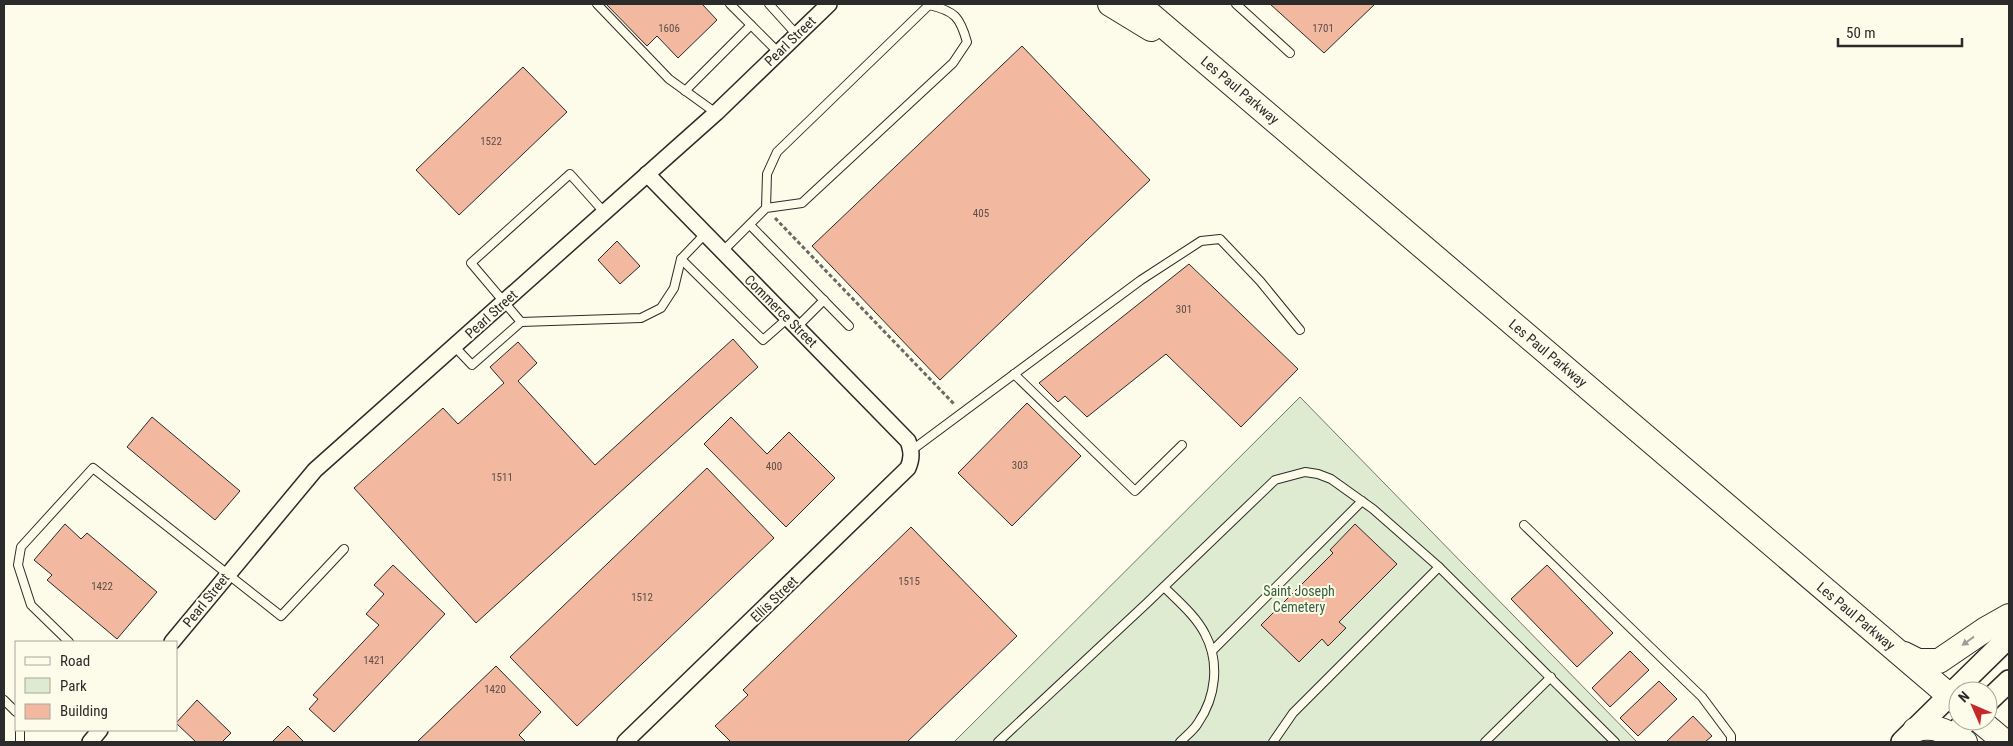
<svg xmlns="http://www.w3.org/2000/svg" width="2013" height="746" font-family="'Roboto Condensed',sans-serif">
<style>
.green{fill:#deebd1;stroke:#74746e}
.building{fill:#f2b8a0;stroke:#2b2b2b}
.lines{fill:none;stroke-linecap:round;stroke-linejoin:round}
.service-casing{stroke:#2b2b2b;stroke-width:10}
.minor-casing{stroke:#2b2b2b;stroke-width:18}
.secondary-casing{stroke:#2b2b2b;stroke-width:24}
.primary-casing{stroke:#2b2b2b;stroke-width:26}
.path{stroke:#6a6964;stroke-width:3;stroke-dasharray:4 2.5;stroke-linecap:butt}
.service{stroke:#fdfbea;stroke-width:8}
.minor{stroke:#fdfbea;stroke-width:15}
.secondary{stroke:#fdfbea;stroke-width:21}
.primary{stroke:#fdfbea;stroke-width:24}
.oneway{fill:#9e9d94}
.labels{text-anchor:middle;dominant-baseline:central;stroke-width:4;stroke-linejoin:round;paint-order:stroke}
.number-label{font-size:11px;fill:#5d4e48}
.street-label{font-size:14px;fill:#2b2b2b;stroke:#fdfbea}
.park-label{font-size:14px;fill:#34623c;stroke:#fdfbea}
</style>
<rect width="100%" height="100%" fill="#fdfbea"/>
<path class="green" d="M 1300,397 L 1637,742 L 954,742 Z"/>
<g class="building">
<path d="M 606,4 L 702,4 L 717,20 L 678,58 L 657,36 L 647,46 Z"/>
<path d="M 1270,4 L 1375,4 L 1324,53 Z"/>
<path d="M 1022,46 L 1150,180 L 940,380 L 812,246 Z"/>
<path d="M 523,67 L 567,112 L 459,215 L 416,170 Z"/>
<path d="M 617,241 L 640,266 L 620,284 L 598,260 Z"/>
<path d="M 1189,264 L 1298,369 L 1241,427 L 1166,354 L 1087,417 L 1065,396 L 1058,402 L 1039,383 Z"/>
<path d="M 733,339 L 758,367 L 476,623 L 354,488 L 443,408 L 458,424 L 504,383 L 490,367 L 518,342 L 537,363 L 518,381 L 595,465 Z"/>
<path d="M 1027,403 L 1081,456 L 1012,526 L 958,473 Z"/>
<path d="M 152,417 L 240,491 L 215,520 L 127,447 Z"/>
<path d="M 731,417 L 767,454 L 789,432 L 835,478 L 786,527 L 704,444 Z"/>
<path d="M 707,468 L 774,538 L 577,726 L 510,657 Z"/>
<path d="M 65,524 L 81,539 L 87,533 L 157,592 L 117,639 L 47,580 L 52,575 L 34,560 Z"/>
<path d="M 1355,524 L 1397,564 L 1339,622 L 1346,628 L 1328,646 L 1322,639 L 1299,662 L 1261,625 L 1333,553 L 1330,550 Z"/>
<path d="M 911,527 L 1017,636 L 907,742 L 731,742 L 715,726 L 748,695 L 743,690 Z"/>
<path d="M 393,565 L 445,614 L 334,732 L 309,709 L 318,699 L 313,695 L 379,625 L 366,614 L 384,594 L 374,585 Z"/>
<path d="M 1547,565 L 1613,633 L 1577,667 L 1511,599 Z"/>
<path d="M 1630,651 L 1649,670 L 1610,707 L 1592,688 Z"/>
<path d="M 496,666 L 541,712 L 519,735 L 526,742 L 417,742 Z"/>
<path d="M 1659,681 L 1677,699 L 1638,736 L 1620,718 Z"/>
<path d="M 197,700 L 231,733 L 222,742 L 196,742 L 176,723 Z"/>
<path d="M 1693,716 L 1712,736 L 1705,742 L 1666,742 Z"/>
<path d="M 288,726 L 304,742 L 272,742 Z"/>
</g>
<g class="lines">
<defs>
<g id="service">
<path d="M 597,4 L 669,79 L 716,113"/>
<path d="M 730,4 L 779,53"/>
<path d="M 769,4 L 797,35"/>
<path d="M 1236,4 L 1290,53"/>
<path d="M 685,91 L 751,25"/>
<path d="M 750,225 L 849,326"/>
<path d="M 705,234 L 681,259 L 763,340 L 788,318"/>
<path d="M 722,252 L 766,208 L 767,174 L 777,152 L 929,5 C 955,11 960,17 967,42 L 953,63 L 802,203 L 766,208"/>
<path d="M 521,322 L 641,318 L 661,308 L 674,288 L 681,259"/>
<path d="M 797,327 L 824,300"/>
<path d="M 454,346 L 472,365 L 521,322 L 471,263 L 570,174 L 604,212"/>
<path d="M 1014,374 L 1135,491 L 1182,445"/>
<path d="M 912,450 L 1141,280 L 1201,241 L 1220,239 L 1260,281 L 1300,330"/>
<path d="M 1524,525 L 1702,697 L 1731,736 L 1731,742"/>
<path d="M 1164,587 C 1178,601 1196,616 1205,634 C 1220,662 1216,697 1198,723 C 1194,730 1186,736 1180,742"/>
<path d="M 69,642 L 31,605 L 18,565 L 21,547 L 93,468 L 281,616 L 344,549"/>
<path d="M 1212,651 L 1362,501"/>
<path d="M 4,700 L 16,712"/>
<path d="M 20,730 L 20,742"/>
<path d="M 998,742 L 1147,603 L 1275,480 L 1305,472 L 1318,474 L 1331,479 L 1373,509 L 1439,567 L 1615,742"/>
<path d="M 1273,742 L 1293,713 L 1439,567"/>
<path d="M 1485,742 L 1551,677"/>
</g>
<g id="minor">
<path d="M 172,642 L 315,470 L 716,113 L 829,4"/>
<path d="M 90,742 L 100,730"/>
<path d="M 625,742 L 908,468 C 912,458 912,452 908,441 L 647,174"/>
</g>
<g id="secondary">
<path d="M 1988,701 L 2009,681"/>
<path d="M 1902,742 L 2009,637"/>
<path d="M 1945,742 L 1967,721"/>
</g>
<g id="primary">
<path d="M 1110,4 L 1151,29"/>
<path d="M 1138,4 L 1958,703"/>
<path d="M 1904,654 L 1918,661 L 1939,661 L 1986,629 L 2009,616"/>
<path d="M 1980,721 L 2005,742"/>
<path d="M 1915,730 C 1933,723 1949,733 1965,742"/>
</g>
</defs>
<use href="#service" class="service-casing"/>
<use href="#minor" class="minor-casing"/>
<use href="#secondary" class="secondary-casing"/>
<use href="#primary" class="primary-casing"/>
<path class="path" d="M 775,218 L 955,405"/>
<use href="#service" class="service"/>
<use href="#minor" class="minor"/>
<use href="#secondary" class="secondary"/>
<use href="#primary" class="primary"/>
</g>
<defs><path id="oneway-solid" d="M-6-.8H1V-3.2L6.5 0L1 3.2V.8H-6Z" transform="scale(1.25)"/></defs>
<use class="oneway" href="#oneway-solid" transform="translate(1968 641) rotate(144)"/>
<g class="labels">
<g class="number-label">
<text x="669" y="28">1606</text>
<text x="1323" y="28">1701</text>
<text x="491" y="141">1522</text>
<text x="981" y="213">405</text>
<text x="1184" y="309">301</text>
<text x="1020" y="465">303</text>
<text x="774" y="466">400</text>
<text x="502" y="477">1511</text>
<text x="909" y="581">1515</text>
<text x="102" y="586">1422</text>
<text x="642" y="597">1512</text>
<text x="374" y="660">1421</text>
<text x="495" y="689">1420</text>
</g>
<g class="street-label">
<text transform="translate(790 41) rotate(-44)">Pearl Street</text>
<text transform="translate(1240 90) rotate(40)">Les Paul Parkway</text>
<text transform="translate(781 311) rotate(45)">Commerce Street</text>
<text transform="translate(491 314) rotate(-42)">Pearl Street</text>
<text transform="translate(1548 353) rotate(40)">Les Paul Parkway</text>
<text transform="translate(774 599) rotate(-44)">Ellis Street</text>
<text transform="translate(206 600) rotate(-51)">Pearl Street</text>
<text transform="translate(1856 616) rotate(40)">Les Paul Parkway</text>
</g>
<g class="park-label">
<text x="1299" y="591">Saint Joseph<tspan x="1299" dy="16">Cemetery</tspan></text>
</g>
</g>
<rect width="2013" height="746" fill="none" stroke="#2b2b2b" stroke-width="10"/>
<rect x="15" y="641" width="162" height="90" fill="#fdfbea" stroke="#a9a89e"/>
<rect x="25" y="657" width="25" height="8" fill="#fdfbea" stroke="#a9a89e"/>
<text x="60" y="666" font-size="15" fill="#2b2b2b">Road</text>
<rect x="25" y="678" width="25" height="15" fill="#deebd1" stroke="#a9a89e"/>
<text x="60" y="691" font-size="15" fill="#2b2b2b">Park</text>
<rect x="25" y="704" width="25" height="15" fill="#f2b8a0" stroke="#a9a89e"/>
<text x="60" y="716" font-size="15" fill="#2b2b2b">Building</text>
<g transform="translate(1973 706) rotate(315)"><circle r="24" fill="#fdfbea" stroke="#a9a89e"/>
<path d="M0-4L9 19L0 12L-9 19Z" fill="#c62828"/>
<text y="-8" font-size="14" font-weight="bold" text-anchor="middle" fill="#2b2b2b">N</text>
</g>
<path d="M1838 38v8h124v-8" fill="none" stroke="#2b2b2b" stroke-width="2.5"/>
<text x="1846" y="38" font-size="15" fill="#2b2b2b" stroke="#fdfbea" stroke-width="4" paint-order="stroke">50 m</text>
</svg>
